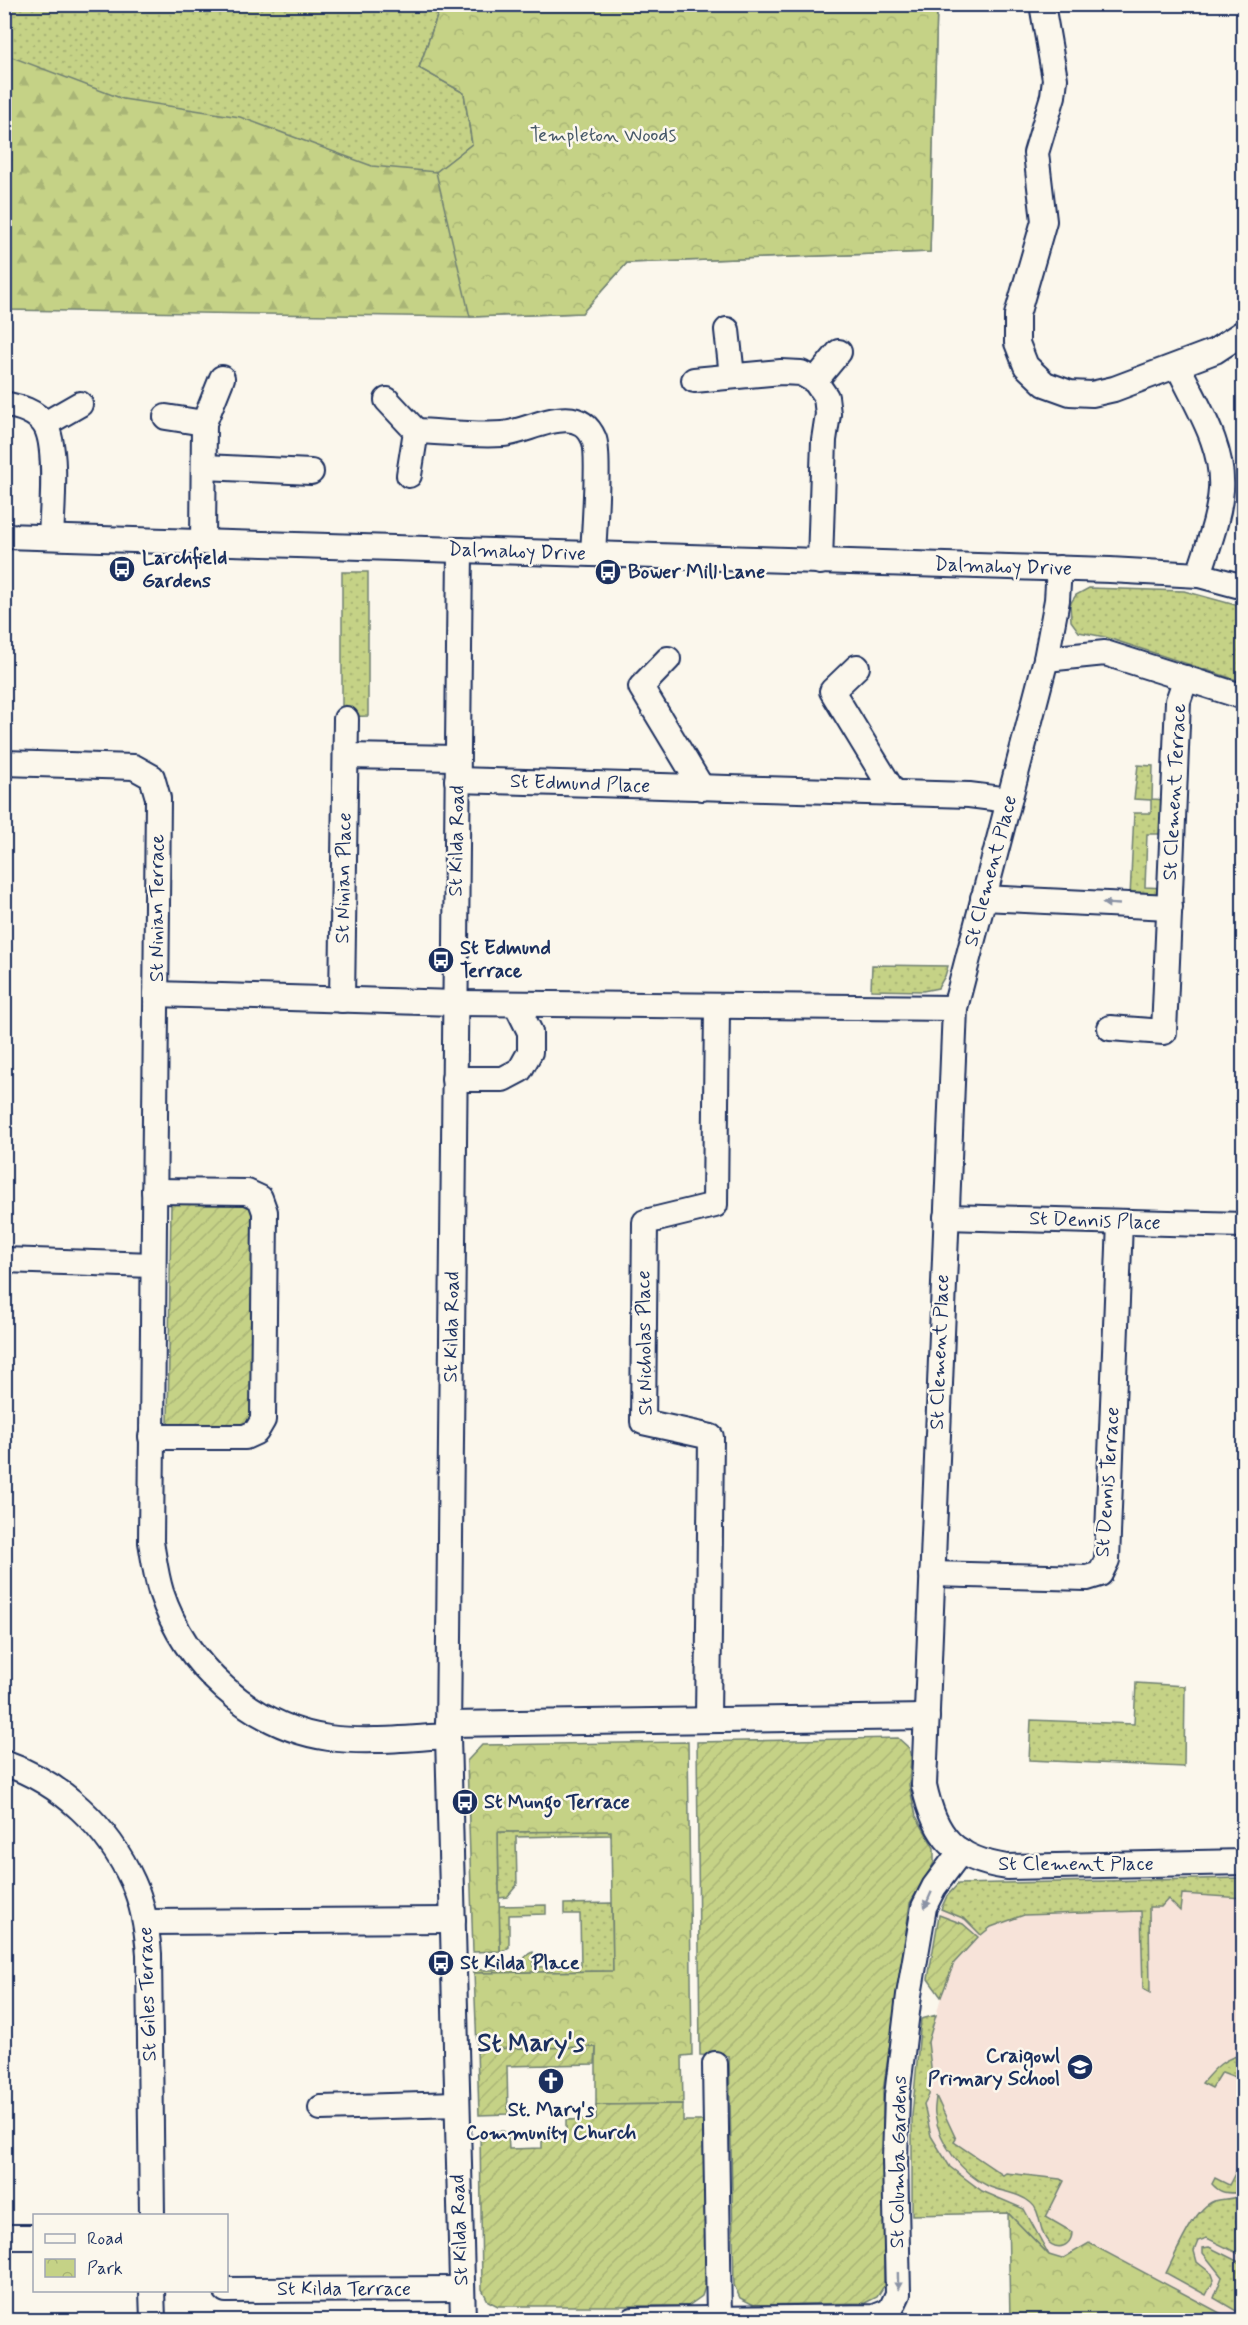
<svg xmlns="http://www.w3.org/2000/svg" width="1248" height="2325" font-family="Mynerve,sans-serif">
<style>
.built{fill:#f7e3d9}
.grass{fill:url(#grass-dots);stroke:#708072;stroke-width:1.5}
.forest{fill:url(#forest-firs);stroke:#708072;stroke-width:1.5}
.park{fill:url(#park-crowns);stroke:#708072;stroke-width:1.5}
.garden{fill:url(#garden-furrows);stroke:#708072;stroke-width:1.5}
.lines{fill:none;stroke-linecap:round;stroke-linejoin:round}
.minor-casing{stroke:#1b2f5e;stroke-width:28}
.minor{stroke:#fbf7ec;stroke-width:24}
.oneway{fill:#8b93a5}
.labels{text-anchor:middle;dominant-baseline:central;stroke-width:5;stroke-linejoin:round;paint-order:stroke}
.park-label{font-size:20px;fill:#465868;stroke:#fbf7ec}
.street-label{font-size:20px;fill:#1b2f5e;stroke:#fbf7ec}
.poi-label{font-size:20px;font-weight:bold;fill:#1b2f5e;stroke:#fbf7ec;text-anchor:start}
.district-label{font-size:26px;font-weight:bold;fill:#1b2f5e;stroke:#fbf7ec}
</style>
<defs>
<pattern id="grass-dots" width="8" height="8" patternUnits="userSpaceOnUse" patternTransform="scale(1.5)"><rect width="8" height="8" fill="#c5d286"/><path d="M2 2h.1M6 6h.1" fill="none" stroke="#a9b576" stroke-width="1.8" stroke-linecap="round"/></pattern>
<pattern id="forest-firs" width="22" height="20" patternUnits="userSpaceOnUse" patternTransform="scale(1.5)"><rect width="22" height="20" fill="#c5d286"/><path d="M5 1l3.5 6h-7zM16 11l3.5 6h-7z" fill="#a9b576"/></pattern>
<pattern id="park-crowns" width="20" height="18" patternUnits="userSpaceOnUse" patternTransform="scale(1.5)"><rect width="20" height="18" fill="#c5d286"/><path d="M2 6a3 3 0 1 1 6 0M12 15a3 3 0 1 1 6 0" fill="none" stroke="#a9b576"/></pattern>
<pattern id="garden-furrows" width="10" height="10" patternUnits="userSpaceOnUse" patternTransform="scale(1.5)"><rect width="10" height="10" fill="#c5d286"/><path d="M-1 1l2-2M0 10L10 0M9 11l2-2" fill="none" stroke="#a9b576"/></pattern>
</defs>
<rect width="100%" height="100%" fill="#fbf7ec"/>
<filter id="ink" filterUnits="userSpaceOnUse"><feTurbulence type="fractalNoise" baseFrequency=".0167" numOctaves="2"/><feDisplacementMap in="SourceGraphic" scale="12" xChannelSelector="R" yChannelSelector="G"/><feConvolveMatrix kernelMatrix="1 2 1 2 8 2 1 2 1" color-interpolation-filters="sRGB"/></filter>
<g filter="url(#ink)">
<path class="built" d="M 1243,1878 L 1243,2320 L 1010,2320 L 1008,2214 L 912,2215 L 912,2116 L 921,2019 L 936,2015 L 941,1997 L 928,1979 L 940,1911 L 947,1896 L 958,1884 Z"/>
<g class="grass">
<path d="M 5,5 L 441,5 L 419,68 L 464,92 L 472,144 L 436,173 L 5,310 Z"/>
<path d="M 342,572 L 368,572 L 368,716 L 342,717 Z"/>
<path d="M 1089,588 L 1184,591 L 1243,607 L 1243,682 L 1105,637 L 1079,632 L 1071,621 L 1070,604 L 1076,595 Z"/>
<path d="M 1138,765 L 1153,766 L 1152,799 L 1167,800 L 1166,834 L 1147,834 L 1145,887 L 1164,888 L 1153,897 L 1130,897 L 1134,813 L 1151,813 L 1151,800 L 1134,799 Z"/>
<path d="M 872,965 L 948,966 L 945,976 L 938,988 L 923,991 L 871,990 Z"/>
<path d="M 1136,1683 L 1185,1686 L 1184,1767 L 1029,1760 L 1031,1720 L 1134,1724 Z"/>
<path d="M 611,1830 L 611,1835 L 516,1837 L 517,1885 L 507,1897 L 499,1898 L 498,1832 Z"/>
<path d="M 1243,1878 L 1243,1898 L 1182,1894 L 1180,1911 L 1168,1899 L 1161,1907 L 1149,1907 L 1150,1993 L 1143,1989 L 1141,1911 L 1024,1915 L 991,1927 L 981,1935 L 965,1919 L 941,1909 L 947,1896 L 958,1884 Z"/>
<path d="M 612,1903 L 613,1971 L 474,1973 L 474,1970 C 486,1969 509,1973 519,1965 C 525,1959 525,1954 533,1952 L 534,1967 L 581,1966 L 580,1914 L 564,1914 L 564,1904 Z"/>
<path d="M 546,1905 L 546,1914 L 509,1915 L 509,1947 L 505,1950 L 500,1951 L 499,1906 Z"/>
<path d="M 936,2015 L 928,2042 L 931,2068 L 929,2095 L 924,2104 L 931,2136 L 950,2167 L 982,2191 L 1024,2209 L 1049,2255 L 1008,2213 L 912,2215 L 912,2116 L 921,2019 Z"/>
<path d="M 1243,2055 L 1243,2080 L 1222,2072 L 1212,2088 L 1202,2083 C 1214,2069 1224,2057 1243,2055 Z"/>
<path d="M 936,2096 L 956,2139 L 954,2142 L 1003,2175 L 1006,2173 L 1060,2179 L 1064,2181 L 1046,2217 L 1072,2232 C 1072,2241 1065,2249 1055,2246 C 1037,2240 1043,2212 1031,2203 C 1020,2193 1001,2192 988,2186 C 962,2174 939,2143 935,2114 C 934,2108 936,2101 936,2096 Z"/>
<path d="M 1243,2158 L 1242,2186 L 1235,2193 C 1224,2193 1219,2192 1212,2184 L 1215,2178 L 1229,2185 Z"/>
<path d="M 1242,2195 L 1243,2202 L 1236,2221 L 1243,2256 L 1207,2238 L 1198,2241 L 1194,2251 L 1197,2262 L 1212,2274 L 1214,2280 L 1206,2295 L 1166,2273 C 1176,2254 1194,2208 1214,2201 C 1224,2198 1232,2200 1242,2195 Z"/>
<path d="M 1209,2247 L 1243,2264 L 1243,2315 L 1214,2298 L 1222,2277 L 1203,2253 L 1203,2248 Z"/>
</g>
<path class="forest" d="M 441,5 L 937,5 L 930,252 L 627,263 L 582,313 L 470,317 L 5,310 L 4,54 L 123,99 L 240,117 L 372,166 L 436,172 L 472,144 L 464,93 L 419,68 Z"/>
<g class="park">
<path d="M 441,5 L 937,5 L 930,252 L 627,263 L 582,313 L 470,317 L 436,172 L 472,144 L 464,93 L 419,68 Z"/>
<path d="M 688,1742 L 692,2055 L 682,2056 L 683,2104 L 596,2105 L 596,2047 L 477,2049 L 474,1973 L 613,1971 L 611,1831 L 498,1832 L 500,1951 L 473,1952 L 467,1761 L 482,1745 Z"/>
<path d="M 1008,2213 L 1049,2255 L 1062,2259 L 1089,2243 L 1233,2320 L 1010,2320 Z"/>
</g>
<g class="garden">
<path d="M 171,1201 L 255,1204 L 251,1426 L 180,1430 L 168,1425 Z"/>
<path d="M 898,1738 L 909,1748 L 911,1758 L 909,1785 L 916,1816 L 934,1848 L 934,1863 L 910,1903 L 883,2092 L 884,2286 L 877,2297 L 865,2303 L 754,2305 L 740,2298 L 734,2285 L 729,2056 L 700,2055 L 697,1742 Z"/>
<path d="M 939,1915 L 963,1924 L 978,1937 L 954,1963 L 941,1997 L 928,1979 Z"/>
<path d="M 596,2047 L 595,2064 L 507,2066 L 508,2114 L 479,2115 L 477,2049 Z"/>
<path d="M 683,2104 L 683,2121 L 703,2121 L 706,2284 L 702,2296 L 688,2306 L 498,2306 L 488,2301 L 482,2289 L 480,2132 L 503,2131 L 508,2134 L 509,2149 L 542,2148 L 542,2135 L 566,2134 L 566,2120 L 596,2119 L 596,2105 Z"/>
</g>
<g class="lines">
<defs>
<g id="minor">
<path d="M 1042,4 L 1055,79 L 1053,96 L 1036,153 L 1044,221 L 1017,315 L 1017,343 L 1026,366 L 1045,384 L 1070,393 L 1092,394 L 1114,389 L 1215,351 L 1244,332"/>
<path d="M 727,330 L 732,376"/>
<path d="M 1178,366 C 1196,405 1224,445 1221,490 C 1219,519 1207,548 1199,575"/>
<path d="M 694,380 L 781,372 L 801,373 L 815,381 L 826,397 L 828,414 L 824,440 L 820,562"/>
<path d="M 815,381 L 839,352"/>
<path d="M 387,400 L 416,431 L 409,475"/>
<path d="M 4,404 C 19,407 36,411 45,425 C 58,446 52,511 51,537"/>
<path d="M 166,417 L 204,423"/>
<path d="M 45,424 L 80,404"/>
<path d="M 416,431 C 444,432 474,436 503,434 C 530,432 577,399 594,439 C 600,454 594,533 593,554"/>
<path d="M 205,467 L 311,472"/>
<path d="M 4,536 L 1110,570 L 1199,575 L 1244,587"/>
<path d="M 203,542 L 204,423 L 222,378"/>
<path d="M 460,550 L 448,1736 L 463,2320"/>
<path d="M 1059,568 L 1057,600 L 1046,659 L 955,1008 L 924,1785 C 935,1837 954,1859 1007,1867 L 1244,1862"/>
<path d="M 668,659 L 641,687 L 702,788"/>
<path d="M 1046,659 L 1105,653 L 1244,697"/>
<path d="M 857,667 L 832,691 L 894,793"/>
<path d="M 346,756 L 457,758"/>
<path d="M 4,763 L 134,767 L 152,777 L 158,798 L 151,1542 C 154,1559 156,1576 161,1592 C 185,1665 251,1727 329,1738 C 368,1743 409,1738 448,1736"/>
<path d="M 457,780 L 969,795 L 1009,800"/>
<path d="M 983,898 L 1170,907"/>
<path d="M 156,994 L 455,1003 L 955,1008"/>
<path d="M 342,1000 L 346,719"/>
<path d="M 1110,1028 L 1164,1032 L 1178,701 L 1186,678"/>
<path d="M 454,1079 L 503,1079 L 520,1070 L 530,1052 L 530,1032 L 516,1004"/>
<path d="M 946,1217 L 1244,1225"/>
<path d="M 4,1260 L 153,1265"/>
<path d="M 151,1437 L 245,1437 L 256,1432 L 263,1420 L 265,1212 L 260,1198 L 247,1192 L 154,1191"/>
<path d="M 932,1574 L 1087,1578 L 1100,1574 L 1107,1560 L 1120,1222"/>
<path d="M 708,1720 L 711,1437 L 643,1422 L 645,1222 L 715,1205 L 717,1006"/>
<path d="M 448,1724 L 927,1717"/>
<path d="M 4,1763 C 62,1783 108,1827 133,1882 C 143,1904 147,1929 149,1954 L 152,2216"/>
<path d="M 146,1922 L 453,1920"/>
<path d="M 715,2064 L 719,2320"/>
<path d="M 321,2108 L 457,2104"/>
<path d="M 4,2237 L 34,2237"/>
<path d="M 152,2290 L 153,2320"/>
<path d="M 226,2290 L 462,2289"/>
<path d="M 633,2320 L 875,2317 L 890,2311 L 898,2294 L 895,2159 L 897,2096 L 909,1995 L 924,1907 L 934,1887 L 961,1851"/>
</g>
</defs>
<use href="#minor" class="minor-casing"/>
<use href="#minor" class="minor"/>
</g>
<defs><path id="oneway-solid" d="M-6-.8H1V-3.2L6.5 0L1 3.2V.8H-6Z" transform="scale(1.5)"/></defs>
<g class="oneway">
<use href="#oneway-solid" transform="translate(1111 904) rotate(-177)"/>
<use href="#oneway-solid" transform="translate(928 1900) rotate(114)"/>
<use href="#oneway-solid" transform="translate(898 2281) rotate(89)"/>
</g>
</g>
<defs>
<symbol id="bus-disc" viewBox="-11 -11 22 22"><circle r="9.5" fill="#1b2f5e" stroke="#fbf7ec"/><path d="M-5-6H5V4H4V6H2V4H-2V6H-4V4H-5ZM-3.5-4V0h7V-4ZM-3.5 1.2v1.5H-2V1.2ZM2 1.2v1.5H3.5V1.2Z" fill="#fff"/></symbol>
<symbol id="school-disc" viewBox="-11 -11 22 22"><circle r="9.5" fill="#1b2f5e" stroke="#fbf7ec"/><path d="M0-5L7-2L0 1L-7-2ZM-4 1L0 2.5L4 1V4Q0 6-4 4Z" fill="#fff"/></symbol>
<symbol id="church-disc" viewBox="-11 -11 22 22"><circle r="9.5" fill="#1b2f5e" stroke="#fbf7ec"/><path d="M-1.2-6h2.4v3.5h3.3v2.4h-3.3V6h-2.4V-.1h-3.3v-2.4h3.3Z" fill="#fff"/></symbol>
</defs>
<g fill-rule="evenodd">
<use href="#bus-disc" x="107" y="554" width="30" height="30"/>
<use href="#bus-disc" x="593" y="557" width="30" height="30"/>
<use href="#bus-disc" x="426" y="945" width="30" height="30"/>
<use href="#bus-disc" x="450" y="1787" width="30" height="30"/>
<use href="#bus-disc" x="426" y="1948" width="30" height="30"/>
<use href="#school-disc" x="1065" y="2052" width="30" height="30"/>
<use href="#church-disc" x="536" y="2066" width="30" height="30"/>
</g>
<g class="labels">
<g class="park-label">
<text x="603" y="135">Templeton Woods</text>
</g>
<g class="street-label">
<text transform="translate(517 552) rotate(2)">Dalmahoy Drive</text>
<text transform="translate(1003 567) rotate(2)">Dalmahoy Drive</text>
<text transform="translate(580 784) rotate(2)">St Edmund Place</text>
<text transform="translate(1175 792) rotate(-87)">St Clement Terrace</text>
<text transform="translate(457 841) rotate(-89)">St Kilda Road</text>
<text transform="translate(991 871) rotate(-75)">St Clement Place</text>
<text transform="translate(344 878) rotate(-89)">St Ninian Place</text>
<text transform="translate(157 908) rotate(-90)">St Ninian Terrace</text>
<text transform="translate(1095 1221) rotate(2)">St Dennis Place</text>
<text transform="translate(452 1327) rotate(-89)">St Kilda Road</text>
<text transform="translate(645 1343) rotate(-91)">St Nicholas Place</text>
<text transform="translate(940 1352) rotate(-88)">St Clement Place</text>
<text transform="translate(1108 1482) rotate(-86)">St Dennis Terrace</text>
<text x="1076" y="1864">St Clement Place</text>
<text transform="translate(148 1994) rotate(-92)">St Giles Terrace</text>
<text transform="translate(899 2162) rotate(-89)">St Columba Gardens</text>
<text transform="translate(460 2230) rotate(-92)">St Kilda Road</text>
<text x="344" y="2289">St Kilda Terrace</text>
</g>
<g class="poi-label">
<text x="142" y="558">Larchfield<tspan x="142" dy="23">Gardens</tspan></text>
<text x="628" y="572">Bower Mill Lane</text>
<text x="460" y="948">St Edmund<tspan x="460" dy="23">Terrace</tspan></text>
<text x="484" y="1802">St Mungo Terrace</text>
<text x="460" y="1963">St Kilda Place</text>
<text x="1060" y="2056" text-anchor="end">Craigowl<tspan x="1060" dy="23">Primary School</tspan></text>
<text x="551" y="2110" text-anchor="middle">St. Mary's<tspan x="551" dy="23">Community Church</tspan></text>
</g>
<g class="district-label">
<text x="531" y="2044">St Mary's</text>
</g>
</g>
<rect width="1248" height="2325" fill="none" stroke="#fbf7ec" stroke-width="24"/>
<rect x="12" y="12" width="1224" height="2301" fill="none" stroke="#1b2f5e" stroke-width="2" filter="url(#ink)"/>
<rect x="33" y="2214" width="195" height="78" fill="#fbf7ec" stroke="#a1a7b3" stroke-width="1.5"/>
<rect x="45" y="2234" width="30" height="9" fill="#fbf7ec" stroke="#a1a7b3" stroke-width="1.5"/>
<text x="87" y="2244" font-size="18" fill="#1b2f5e">Road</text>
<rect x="45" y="2259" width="30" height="18" fill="url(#park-crowns)" stroke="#a1a7b3" stroke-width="1.5"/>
<text x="87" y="2274" font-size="18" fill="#1b2f5e">Park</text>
</svg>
